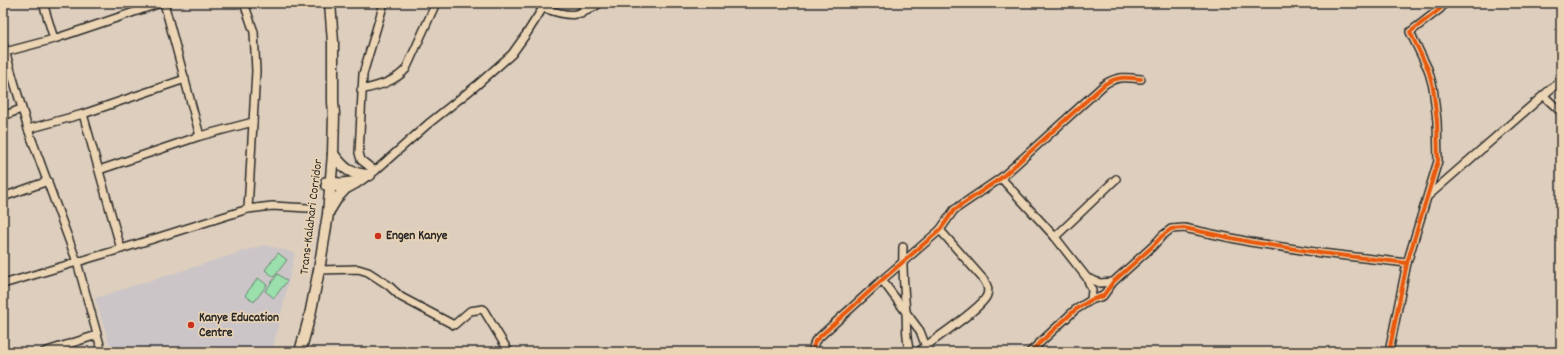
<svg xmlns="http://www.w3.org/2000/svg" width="1564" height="355" font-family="Dekko,sans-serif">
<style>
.built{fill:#cbc5c8}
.green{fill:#9be0ac;stroke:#63866c}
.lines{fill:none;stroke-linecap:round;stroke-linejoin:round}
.minor-casing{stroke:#2b2b2b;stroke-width:10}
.highway-casing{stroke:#2b2b2b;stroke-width:13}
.minor{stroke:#ecd5b4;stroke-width:7}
.highway{stroke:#ecd5b4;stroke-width:10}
.cycleway-casing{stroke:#ecd5b4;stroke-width:6}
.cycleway{stroke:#e8590c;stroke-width:4}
.poi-dot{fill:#c8321e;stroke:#ecd5b4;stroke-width:1.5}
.labels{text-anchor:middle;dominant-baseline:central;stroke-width:3;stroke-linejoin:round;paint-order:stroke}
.street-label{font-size:13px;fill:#2b2b2b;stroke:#ecd5b4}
.poi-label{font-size:13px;font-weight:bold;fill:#2b2b2b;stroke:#ecd5b4;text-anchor:start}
</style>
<rect width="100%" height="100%" fill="#ddcebd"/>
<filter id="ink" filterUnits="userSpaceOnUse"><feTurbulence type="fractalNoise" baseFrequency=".025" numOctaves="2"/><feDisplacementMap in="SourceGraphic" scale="8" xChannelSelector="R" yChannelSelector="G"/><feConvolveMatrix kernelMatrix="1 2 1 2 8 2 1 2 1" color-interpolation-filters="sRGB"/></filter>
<g filter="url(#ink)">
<path class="built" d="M 264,245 L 295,253 L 272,352 L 112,352 L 95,298 Z"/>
<g class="green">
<path d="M 278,253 L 287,260 L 274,277 L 265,270 Z"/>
<path d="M 278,274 L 287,281 L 274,298 L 265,291 Z"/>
<path d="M 258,278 L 267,285 L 254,302 L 245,295 Z"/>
</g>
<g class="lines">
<defs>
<g id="minor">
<path d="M 43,3 L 54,39"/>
<path d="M 164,3 L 200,136"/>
<path d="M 244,3 L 254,32 L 256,71 L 248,209"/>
<path d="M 544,8 C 568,17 578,18 600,3"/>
<path d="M 581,14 L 585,3"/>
<path d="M 3,44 L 28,129 L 77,262 L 102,352"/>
<path d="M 5,52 L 54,39 L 161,3"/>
<path d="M 361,90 C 377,86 395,82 406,69 L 436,3"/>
<path d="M 1544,96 L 1561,112"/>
<path d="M 83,114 L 121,249"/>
<path d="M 3,116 L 21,109"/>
<path d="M 28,129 L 83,114 L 185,79"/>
<path d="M 99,170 L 200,136 L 253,122"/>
<path d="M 375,171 L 361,160 L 359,153 L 363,74 L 384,3"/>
<path d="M 1001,178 L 1055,237 L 1087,278 L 1100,283 L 1113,282"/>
<path d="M 325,181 L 342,182 L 360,180"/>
<path d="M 325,186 L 348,189 L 357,184 L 375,171 L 428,124 L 477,85 L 512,54 L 527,33 L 546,3"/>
<path d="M 1428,196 L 1561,80"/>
<path d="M 3,197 L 48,181"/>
<path d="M 1055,237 L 1116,179"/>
<path d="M 903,247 C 902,269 904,290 906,312 C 907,327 905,337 910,352"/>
<path d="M 319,270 L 358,269 L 368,272 L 388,285 L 401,297 L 454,325 L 470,311 L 483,309 L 509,352"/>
<path d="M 1087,278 L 1092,290 L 1091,300"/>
<path d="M 882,280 L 920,331 L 928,352"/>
<path d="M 3,284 L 121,249 L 248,209 L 272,206 L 308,208"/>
<path d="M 44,352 L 97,335"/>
<path d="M 812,352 L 815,341 L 882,280 L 940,230 L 954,210 L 1001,178 L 1105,84 C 1118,76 1126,77 1141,79"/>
<path d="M 918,352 C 931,341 983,308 987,295 C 989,289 987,285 984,280 L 940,230"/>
<path d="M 1030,352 L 1075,310 L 1091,300 L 1103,296 L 1113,282 L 1153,246 L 1162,236 L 1171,229 L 1184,228 L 1250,242 L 1321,253 L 1407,263"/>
<path d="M 1389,352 L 1407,263 L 1438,161 L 1437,121 L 1433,87 L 1428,69 L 1410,32 L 1440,9 L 1445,3"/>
</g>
<g id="highway">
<path d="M 333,154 C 345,170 350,174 370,175"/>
<path d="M 329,211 L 337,198 L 345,189"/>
<path d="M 300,352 L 310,315 L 319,270 L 328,214 L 333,154 L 334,114 L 333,102 L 333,42 L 330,3"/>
</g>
</defs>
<use href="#minor" class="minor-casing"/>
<use href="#highway" class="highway-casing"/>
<use href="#minor" class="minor"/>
<use href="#highway" class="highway"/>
<defs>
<g id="cycleway">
<path d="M 812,352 L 815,341 L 882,280 L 940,230 L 954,210 L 1001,178 L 1105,84 C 1118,76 1126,77 1141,79"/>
<path d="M 1030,352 L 1075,310 L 1091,300 L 1103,296 L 1113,282 L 1153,246 L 1162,236 L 1171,229 L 1184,228 L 1250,242 L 1321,253 L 1407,263"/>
<path d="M 1389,352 L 1407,263 L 1438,161 L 1437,121 L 1433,87 L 1428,69 L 1410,32 L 1440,9 L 1445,3"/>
</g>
</defs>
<use href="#cycleway" class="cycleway-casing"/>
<use href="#cycleway" class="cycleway"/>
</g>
</g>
<g class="poi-dot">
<circle cx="378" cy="236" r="4"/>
<circle cx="191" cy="325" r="4"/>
</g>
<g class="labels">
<g class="street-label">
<text transform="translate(312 217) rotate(-83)">Trans-Kalahari Corridor</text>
</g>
<g class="poi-label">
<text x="386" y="236">Engen Kanye</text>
<text x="199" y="318">Kanye Education<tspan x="199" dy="15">Centre</tspan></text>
</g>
</g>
<rect width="1564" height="355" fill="none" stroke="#ecd5b4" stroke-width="16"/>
<rect x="8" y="8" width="1548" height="339" fill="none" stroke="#2b2b2b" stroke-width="1.5" filter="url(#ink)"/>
</svg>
